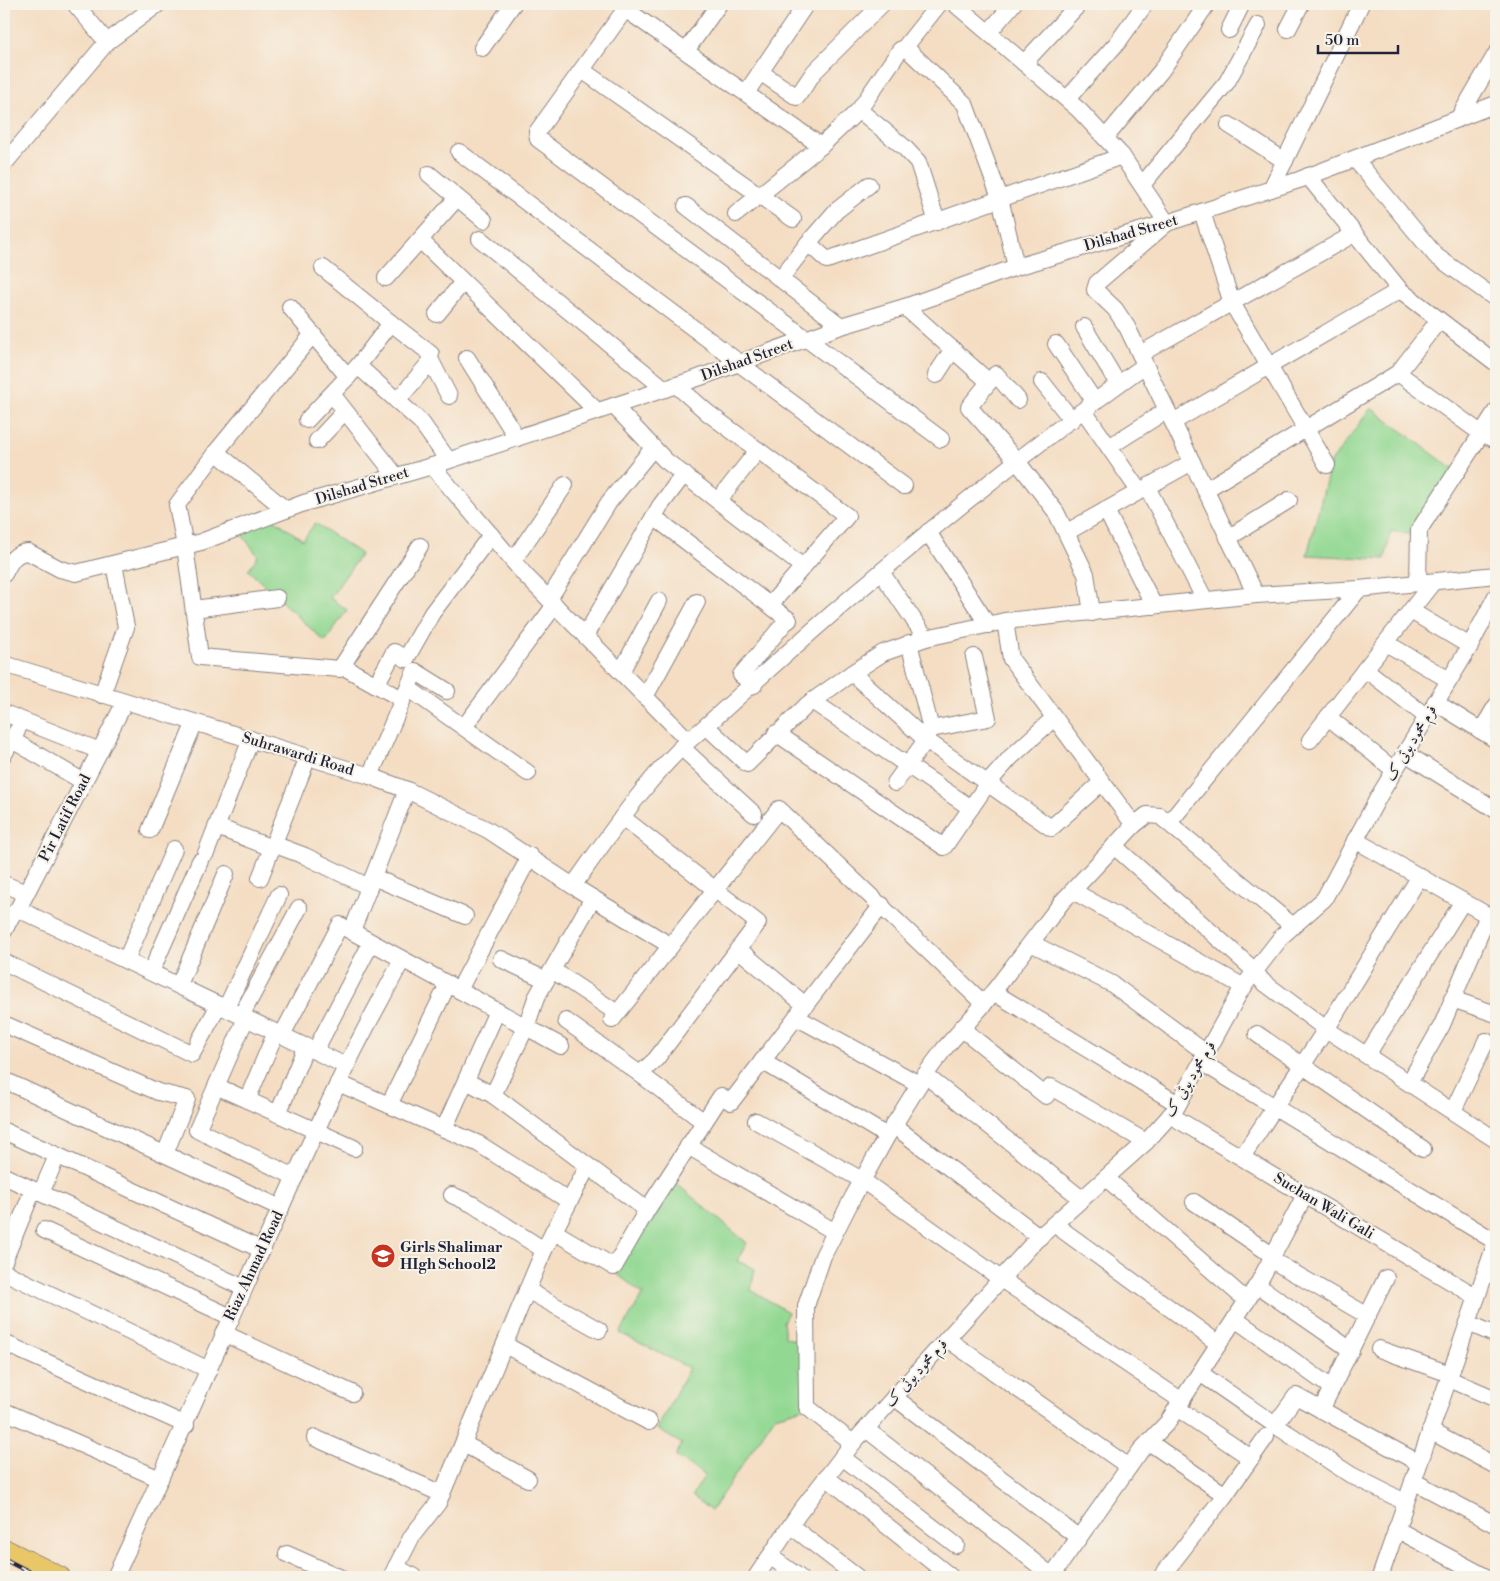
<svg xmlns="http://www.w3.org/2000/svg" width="1500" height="1581" font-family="'Libre Bodoni',Amiri,serif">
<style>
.green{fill:#92d892;stroke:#5a7d66}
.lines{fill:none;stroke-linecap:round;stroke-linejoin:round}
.minor-casing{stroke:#8b807e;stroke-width:18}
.major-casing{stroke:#8b807e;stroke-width:22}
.minor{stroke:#fff;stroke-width:16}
.major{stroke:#e9c769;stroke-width:20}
.rail-casing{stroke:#22223b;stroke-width:5}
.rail{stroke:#f7f3e8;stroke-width:3;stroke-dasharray:9;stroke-linecap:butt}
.labels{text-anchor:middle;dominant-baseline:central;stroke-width:4;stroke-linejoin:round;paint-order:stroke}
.street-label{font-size:15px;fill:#22223b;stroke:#f7f3e8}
.poi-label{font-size:15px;font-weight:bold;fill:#22223b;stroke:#f7f3e8;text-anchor:start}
</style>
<rect width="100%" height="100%" fill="#f7f3e8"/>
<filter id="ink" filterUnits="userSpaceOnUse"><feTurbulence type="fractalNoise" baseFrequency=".02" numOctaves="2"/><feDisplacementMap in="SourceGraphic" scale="10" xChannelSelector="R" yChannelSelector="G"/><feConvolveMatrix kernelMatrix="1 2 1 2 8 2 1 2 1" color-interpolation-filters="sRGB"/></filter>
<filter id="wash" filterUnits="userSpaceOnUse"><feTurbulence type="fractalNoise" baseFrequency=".0096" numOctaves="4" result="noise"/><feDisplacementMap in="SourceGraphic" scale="20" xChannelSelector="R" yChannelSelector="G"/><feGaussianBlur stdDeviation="1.12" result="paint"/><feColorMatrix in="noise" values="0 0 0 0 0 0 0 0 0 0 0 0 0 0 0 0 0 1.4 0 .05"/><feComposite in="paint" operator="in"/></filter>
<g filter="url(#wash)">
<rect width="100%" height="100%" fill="#f4ddc2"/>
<g class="green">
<path d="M 1371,408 L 1457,472 L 1419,536 L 1391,531 L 1385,559 L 1307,555 L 1331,462 Z"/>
<path d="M 271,517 L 303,540 L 315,523 L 361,554 L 330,598 L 347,610 L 325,642 L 248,570 L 258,556 L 237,528 Z"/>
<path d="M 665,1174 L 747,1243 L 737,1261 L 755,1269 L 751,1290 L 788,1312 L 783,1322 L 785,1337 L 807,1345 L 807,1407 L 775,1416 L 711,1511 L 692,1496 L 705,1475 L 675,1456 L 682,1444 L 657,1429 L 689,1368 L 620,1333 L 643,1294 L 612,1270 Z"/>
</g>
</g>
<g filter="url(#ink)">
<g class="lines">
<defs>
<g id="minor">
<path d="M 75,4 L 107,42"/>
<path d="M 629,4 L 537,132 L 538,139 L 941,439"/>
<path d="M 955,4 L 1079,110 L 1122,156 L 1165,220 L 1167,223 L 1097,283 L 1095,290 L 1115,309 L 1127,327 L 1256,595"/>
<path d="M 625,9 L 821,146"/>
<path d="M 1288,29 L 1301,4"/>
<path d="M 1229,30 L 1242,4"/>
<path d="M 989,32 L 1013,4"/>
<path d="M 905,47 L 965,104 L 1000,198 L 1016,267"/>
<path d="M 482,48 L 513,4"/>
<path d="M 686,51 L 719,4"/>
<path d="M 1024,63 L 1079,4"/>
<path d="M 582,70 L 793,219"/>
<path d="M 760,72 L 797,97 L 814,72 L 882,4"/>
<path d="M 746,93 L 806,4"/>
<path d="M 1067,99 L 1118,42 L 1145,4"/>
<path d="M 859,110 L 904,147 L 918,162 L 937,222"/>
<path d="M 1458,119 L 1496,54"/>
<path d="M 1229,125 L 1285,161"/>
<path d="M 1106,137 L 1161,71 L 1207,4"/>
<path d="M 459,152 L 741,364"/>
<path d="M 1355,159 L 1436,256 L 1496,299"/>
<path d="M 4,164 L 107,42 L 158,4"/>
<path d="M 429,174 L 484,220"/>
<path d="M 1308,176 L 1400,290 L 1496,363"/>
<path d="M 1142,185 L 1227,82 L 1258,25"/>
<path d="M 1271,189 L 1361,4"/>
<path d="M 686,206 L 841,326"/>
<path d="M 1202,212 L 1232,303 L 1327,465"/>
<path d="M 736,214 L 821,146 L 859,110 L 900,50 L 905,47 L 939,4"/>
<path d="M 480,239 L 665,389"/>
<path d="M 420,240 L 597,411"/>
<path d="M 808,243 L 836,211 L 869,185"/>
<path d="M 323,268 L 391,323 L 358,366"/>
<path d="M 386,278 L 457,198"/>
<path d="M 780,279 L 808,243 L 827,260 L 1122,156"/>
<path d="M 290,307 L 348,377"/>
<path d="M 905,307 L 989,382 L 969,407 L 1017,461 L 1056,512 L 1086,574 L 1092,613"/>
<path d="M 437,314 L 463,282"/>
<path d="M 391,323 L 431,354"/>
<path d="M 1084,327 L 1118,384"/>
<path d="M 313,334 L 216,452 L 177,505 L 185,546 L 200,657 L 340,669 L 420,546"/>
<path d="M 1056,344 L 1095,402"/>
<path d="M 1140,354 L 1354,234"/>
<path d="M 467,358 L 517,438"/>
<path d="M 740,364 L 904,486"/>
<path d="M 1398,373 L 1482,434 L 1496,440"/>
<path d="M 936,375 L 953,349"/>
<path d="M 989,382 L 996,374 L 1018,400"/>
<path d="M 1042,382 L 1072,420"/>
<path d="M 676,385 L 708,413 L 847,516 L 770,605"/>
<path d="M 332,394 L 396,476"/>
<path d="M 397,401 L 431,361 L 449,396"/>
<path d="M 614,406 L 665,460 L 803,567"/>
<path d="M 1084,411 L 1139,491"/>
<path d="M 307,420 L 358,366 L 421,422 L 448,460"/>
<path d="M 1173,422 L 1400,290"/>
<path d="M 317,441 L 345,411"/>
<path d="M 1109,447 L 1167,410"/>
<path d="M 216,452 L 286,510"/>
<path d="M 432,466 L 525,575 L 688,740"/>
<path d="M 1147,487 L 1205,600"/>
<path d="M 1205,490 L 1398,373 L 1439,320"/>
<path d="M 718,501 L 758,450"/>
<path d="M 1106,510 L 1154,606"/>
<path d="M 654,517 L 789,620"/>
<path d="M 928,532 L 988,625"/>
<path d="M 1067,532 L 1192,462"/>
<path d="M 1228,538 L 1289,500"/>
<path d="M 513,561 L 565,485"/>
<path d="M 881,572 L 926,638"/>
<path d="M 4,574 C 10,563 13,553 28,552 L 60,569 L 76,573 L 201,542 L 304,503 L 432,466 L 698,378 L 841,326 L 905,307 L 1016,267 L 1167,223 L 1299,180 L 1496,104"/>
<path d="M 1418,583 L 1419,530 L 1496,411"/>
<path d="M 549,599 L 609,502 L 653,448"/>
<path d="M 194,609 L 277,598"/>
<path d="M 1411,611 L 1470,646"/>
<path d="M 1005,621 L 1011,659 L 1134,825"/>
<path d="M 585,636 L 660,506 L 684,474"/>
<path d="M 1386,643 L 1449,680"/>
<path d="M 4,664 L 370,776 L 407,790 L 488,830 L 573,886 L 671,946"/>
<path d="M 342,666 L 402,699"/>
<path d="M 1365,669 L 1427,717"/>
<path d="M 621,672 L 659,601"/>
<path d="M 852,673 L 926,740 L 1051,828 L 1101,783"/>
<path d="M 376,685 L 394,652 L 406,659 L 432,613 L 491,535"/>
<path d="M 754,685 L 741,675 L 788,619"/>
<path d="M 408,688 L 528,773"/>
<path d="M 102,695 L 126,627 L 114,564"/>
<path d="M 645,697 L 697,602"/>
<path d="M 812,701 L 971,808"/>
<path d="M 1435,702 L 1496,740"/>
<path d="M 4,713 L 100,751"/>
<path d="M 1328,717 L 1394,770"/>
<path d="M 706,726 C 846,598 991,475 1145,365"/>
<path d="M 464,727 L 555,605"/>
<path d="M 931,729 L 988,718 L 974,657"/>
<path d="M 1481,731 L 1496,706"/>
<path d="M 776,733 L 944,847 L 988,783 L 1011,757 L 1054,718"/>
<path d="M 12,740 L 84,782"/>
<path d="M 1310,740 L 1433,582"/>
<path d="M 681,747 L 754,814"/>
<path d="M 1405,753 L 1496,810"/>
<path d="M 4,754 L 17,731"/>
<path d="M 370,776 L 415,671 L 447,691"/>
<path d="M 895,783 L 926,740 L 931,729 L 909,643"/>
<path d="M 622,817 L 758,923 L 656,1059 L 640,1074 L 704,1122"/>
<path d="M 1169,823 L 1359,589"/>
<path d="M 217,827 L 272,848"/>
<path d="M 150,830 L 194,724"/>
<path d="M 1355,840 L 1496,920"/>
<path d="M 273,844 L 305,856 L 369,887"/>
<path d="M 1114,846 L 1255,971 L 1262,981 L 1326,1029 L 1496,1140"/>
<path d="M 206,853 L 251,739"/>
<path d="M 373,877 L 465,916"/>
<path d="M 260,878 L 308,757"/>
<path d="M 4,884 L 26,893"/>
<path d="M 573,886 C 613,830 652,769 706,726 L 747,764 L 808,704 L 852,673 L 883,653 L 926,638 L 1005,621 L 1256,595 L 1359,589 L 1496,575"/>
<path d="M 1073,891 L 1244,987"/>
<path d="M 18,909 L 346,1066"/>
<path d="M 4,931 L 12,915 L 18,909 L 125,702"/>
<path d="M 352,931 L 407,790"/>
<path d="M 1031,943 L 1112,984 L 1206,1053"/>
<path d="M 738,949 L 805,1005"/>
<path d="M 501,959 L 546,980"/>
<path d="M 126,960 L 174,849"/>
<path d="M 4,962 L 192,1054 L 219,1005"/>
<path d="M 151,972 L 200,861"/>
<path d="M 560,975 L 617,1013"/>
<path d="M 179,985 L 226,874"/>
<path d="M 459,990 L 530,856"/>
<path d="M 993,992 L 1178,1104"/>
<path d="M 1452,999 L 1496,1014"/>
<path d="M 226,1008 L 279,895"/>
<path d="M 241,1016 L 299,908"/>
<path d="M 796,1017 L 919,1084"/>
<path d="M 246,1018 L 197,1130 L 295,1177"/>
<path d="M 612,1020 L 779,809 L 984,1004"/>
<path d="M 566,1021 L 640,1074"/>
<path d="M 4,1024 L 158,1092 L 187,1099 L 165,1154"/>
<path d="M 961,1028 L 1046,1096 L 1051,1087 L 1146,1142"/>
<path d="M 1257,1034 L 1423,1149"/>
<path d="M 282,1035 L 340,925 L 561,1046"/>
<path d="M 315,1051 L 371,943"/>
<path d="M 1367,1055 L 1463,901"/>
<path d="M 762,1061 L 887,1136"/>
<path d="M 1201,1062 L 1496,1242"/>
<path d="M 925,1075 L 1082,1199"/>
<path d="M 4,1080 L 281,1208"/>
<path d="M 466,1081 L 493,1095 L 647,1210"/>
<path d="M 338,1083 L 479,1144 L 569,1201"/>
<path d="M 1409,1083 L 1442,1025 L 1488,915"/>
<path d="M 216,1086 L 354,1148"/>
<path d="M 493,1095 L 526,1027 L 536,998 L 593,898"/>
<path d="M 247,1100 L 276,1032"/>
<path d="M 389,1105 L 448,984"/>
<path d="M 1453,1111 L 1486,1041"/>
<path d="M 278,1114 L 306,1046"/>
<path d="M 1170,1115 L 1477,1297"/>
<path d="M 756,1121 L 862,1180 L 1001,1279 L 1182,1401"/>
<path d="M 893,1125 L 1040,1237"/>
<path d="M 444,1129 L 497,1011"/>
<path d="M 4,1131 L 262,1250"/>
<path d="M 688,1146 L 835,1232"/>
<path d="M 1242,1157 L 1330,1023 L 1420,876"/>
<path d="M 4,1176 L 244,1288"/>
<path d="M 1106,1178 L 1247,1301"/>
<path d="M 41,1193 L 57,1156"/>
<path d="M 452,1195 L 472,1204 L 544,1250"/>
<path d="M 1194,1202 L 1272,1255"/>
<path d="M 1054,1224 L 1219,1344"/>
<path d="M 44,1230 L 231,1317"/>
<path d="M 553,1231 L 614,1267 L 647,1210 L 721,1096 L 731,1102 L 882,905"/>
<path d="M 1270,1259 L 1368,1316"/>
<path d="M 4,1261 L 33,1190"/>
<path d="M 4,1272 L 209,1370"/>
<path d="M 1257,1285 L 1351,1350"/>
<path d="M 527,1290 L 599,1330"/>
<path d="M 1235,1319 L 1332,1388"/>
<path d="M 1468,1323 L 1496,1335"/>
<path d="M 223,1333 L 352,1393"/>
<path d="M 947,1339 L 1129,1467"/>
<path d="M 4,1343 L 186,1425"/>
<path d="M 505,1345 L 649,1422"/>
<path d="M 1379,1349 L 1450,1374"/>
<path d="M 1200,1373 L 1275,1425"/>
<path d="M 1449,1379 L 1496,1399"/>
<path d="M 894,1397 L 1079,1538"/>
<path d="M 1177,1408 L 1251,1458"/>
<path d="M 1321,1410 L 1386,1278"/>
<path d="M 4,1411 L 160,1479"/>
<path d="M 866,1429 L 1052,1576"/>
<path d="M 1430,1431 L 1496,1466"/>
<path d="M 315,1438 L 442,1494"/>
<path d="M 1149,1442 L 1225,1495"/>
<path d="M 853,1443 L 807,1407 L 806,1306 L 823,1256 L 853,1197 L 887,1136 L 925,1075 L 944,1049 L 984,1004 L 1062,902 L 1134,825 L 1147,815 L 1160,816 L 1293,926"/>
<path d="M 464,1444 L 528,1479"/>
<path d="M 842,1457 L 956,1545"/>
<path d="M 826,1477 L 951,1577"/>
<path d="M 1413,1481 L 1496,1525"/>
<path d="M 1405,1502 L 1351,1475 L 1275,1425 L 1296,1396 L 1419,1463"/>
<path d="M 791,1526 L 857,1577"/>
<path d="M 1396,1529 L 1486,1577"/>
<path d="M 287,1554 L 339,1577"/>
<path d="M 771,1557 L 799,1577"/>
<path d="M 396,1567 L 414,1577"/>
<path d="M 115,1577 C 194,1408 265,1235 346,1067 C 363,1031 384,995 402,960"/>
<path d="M 391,1577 L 412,1536 L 438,1503 L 544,1250 L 588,1166"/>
<path d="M 756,1577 L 799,1513 L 853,1443 L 1036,1240 L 1146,1142 L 1175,1110 L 1241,990 L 1255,971 L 1283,935 L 1324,899 L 1379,796 L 1470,646 L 1496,596"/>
<path d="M 1051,1577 L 1141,1450 L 1167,1423 L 1259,1282 L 1305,1195"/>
<path d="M 1161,1577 L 1225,1495 L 1266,1437"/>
<path d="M 1380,1577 L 1496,1242"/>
</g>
<path id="major" d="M 4,1549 L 60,1577"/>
</defs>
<use href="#minor" class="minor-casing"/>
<use href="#major" class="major-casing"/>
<use href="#minor" class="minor"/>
<use href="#major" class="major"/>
<defs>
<path id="rail" d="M 4,1559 L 39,1577"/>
</defs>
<use href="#rail" class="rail-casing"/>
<use href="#rail" class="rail"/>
</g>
</g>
<defs>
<symbol id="school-disc" viewBox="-11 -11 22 22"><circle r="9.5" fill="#c8321e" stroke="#f7f3e8"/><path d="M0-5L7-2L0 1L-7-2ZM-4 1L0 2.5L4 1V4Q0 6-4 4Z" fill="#fff"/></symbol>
</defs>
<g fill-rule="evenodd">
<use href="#school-disc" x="369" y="1242" width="28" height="28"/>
</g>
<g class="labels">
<g class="street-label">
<text transform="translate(1131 233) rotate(-16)">Dilshad Street</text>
<text transform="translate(747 360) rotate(-20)">Dilshad Street</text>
<text transform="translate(362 486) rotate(-17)">Dilshad Street</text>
<text transform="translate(1411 743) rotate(-59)">فرم محمود بوٹی ک</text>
<text transform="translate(298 754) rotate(17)">Suhrawardi Road</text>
<text transform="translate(65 818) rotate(-63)">Pir Latif Road</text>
<text transform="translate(1190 1079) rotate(-59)">فرم محمود بوٹی ک</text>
<text transform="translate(1324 1206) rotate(31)">Suchan Wali Gali</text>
<text transform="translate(254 1266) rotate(-65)">Riaz Ahmad Road</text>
<text transform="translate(916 1373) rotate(-48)">فرم محمود بوٹی ک</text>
</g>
<g class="poi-label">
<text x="400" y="1247">Girls Shalimar<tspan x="400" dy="17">HIgh School2</tspan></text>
</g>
</g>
<rect width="1500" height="1581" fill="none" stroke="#f7f3e8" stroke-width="20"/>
<path d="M1318 45v8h80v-8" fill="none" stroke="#22223b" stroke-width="2.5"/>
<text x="1325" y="45" font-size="15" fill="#22223b" stroke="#f7f3e8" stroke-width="4" paint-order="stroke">50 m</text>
</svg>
